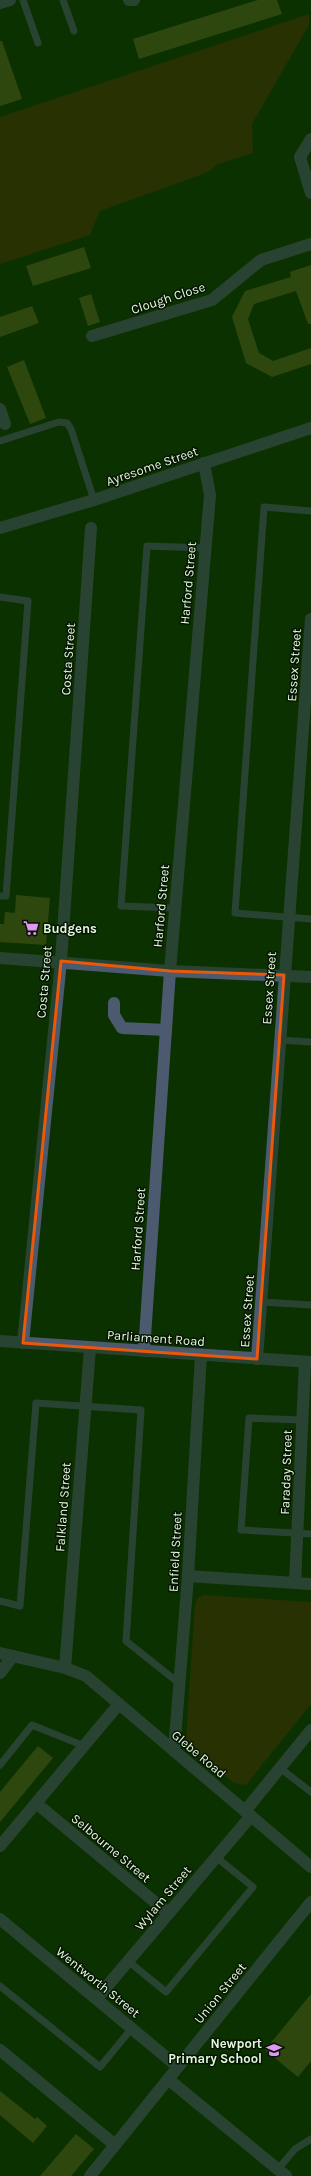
<svg xmlns="http://www.w3.org/2000/svg" width="311" height="2176" font-family="Karla,sans-serif">
<style>
.green{fill:#483106}
.building{fill:#576220}
.lines{fill:none;stroke-linecap:round;stroke-linejoin:round}
.lane{stroke:#4c5a70;stroke-width:7}
.street{stroke:#4c5a70;stroke-width:12}
.marked{fill:none;stroke:#e8590c;stroke-width:3;stroke-linejoin:round}
.labels{text-anchor:middle;dominant-baseline:central;stroke-width:3;stroke-linejoin:round;paint-order:stroke}
.street-label{font-size:13px;fill:#e2f9dc;stroke:#061503}
.poi-label{font-size:13px;font-weight:bold;fill:#e2f9dc;stroke:#061503;text-anchor:start}
</style>
<rect width="100%" height="100%" fill="#0c3100"/>
<g class="green">
<path d="M 309,14 L 309,25 L 252,124 L 253,153 L 218,164 L 206,173 L 100,211 L 90,235 L 0,264 L 0,117 Z"/>
<path d="M 204,1595 L 311,1602 L 311,1704 L 246,1785 L 234,1783 L 188,1746 L 186,1739 L 195,1603 L 198,1598 Z"/>
</g>
<g class="building">
<path d="M 258,0 L 277,0 L 282,14 L 139,59 L 133,39 Z"/>
<path d="M 0,41 L 2,41 L 22,99 L 0,106 Z"/>
<path d="M 84,247 L 91,268 L 33,286 L 26,266 Z"/>
<path d="M 311,265 L 311,324 L 308,324 L 296,291 L 254,304 L 248,319 L 259,353 L 273,361 L 311,348 L 311,364 L 272,377 L 246,363 L 232,317 L 245,291 L 291,277 L 290,272 Z"/>
<path d="M 91,294 L 100,322 L 88,326 L 79,298 Z"/>
<path d="M 32,306 L 39,323 L 0,337 L 0,317 Z"/>
<path d="M 24,360 L 46,418 L 30,424 L 7,367 Z"/>
<path d="M 16,895 L 50,898 L 46,945 L 0,942 L 0,924 L 4,924 L 5,912 L 15,913 Z"/>
<path d="M 38,1746 L 53,1758 L 0,1822 L 0,1792 Z"/>
<path d="M 311,1994 L 311,2061 L 298,2077 L 265,2050 Z"/>
<path d="M 0,2091 L 35,2119 L 37,2117 L 47,2126 L 33,2143 L 0,2115 Z"/>
<path d="M 76,2134 L 94,2149 L 71,2176 L 40,2176 Z"/>
</g>
<g class="lines">
<g class="lane">
<path d="M 23,0 L 38,43"/>
<path d="M 63,0 L 74,31"/>
<path d="M 0,441 L 59,422 L 67,423 L 71,429 L 94,500"/>
<path d="M 311,511 L 264,507 L 235,913 L 311,919"/>
<path d="M 0,597 L 28,601 L 6,896 L 0,896"/>
<path d="M 175,908 L 121,906 L 147,546 L 205,548"/>
<path d="M 280,1040 L 311,1042"/>
<path d="M 261,1302 L 311,1305"/>
<path d="M 302,1420 L 249,1418 L 241,1530 L 311,1534"/>
<path d="M 0,1601 L 20,1606 L 36,1403 L 141,1410 L 126,1641 L 180,1684"/>
<path d="M 0,1765 L 32,1725 L 84,1746"/>
<path d="M 280,1768 L 311,1792"/>
<path d="M 128,1961 L 166,1992 L 253,1887 L 216,1857"/>
<path d="M 0,1986 L 100,2067 L 132,2028"/>
<path d="M 278,2169 L 295,2149 L 311,2139"/>
</g>
<g class="street">
<path d="M 129,0 L 134,0"/>
<path d="M 0,3 L 10,0"/>
<path d="M 311,139 L 300,157 L 311,193"/>
<path d="M 92,336 L 212,300 L 261,260 L 311,244"/>
<path d="M 0,409 L 5,424"/>
<path d="M 0,528 L 94,500 L 311,428"/>
<path d="M 0,958 L 170,971 L 311,977"/>
<path d="M 114,1003 L 114,1015 L 122,1028 L 166,1030"/>
<path d="M 0,1341 L 311,1362"/>
<path d="M 23,1343 L 61,961 L 91,528"/>
<path d="M 144,1351 L 170,971 L 210,495 L 204,463"/>
<path d="M 257,1359 L 311,619"/>
<path d="M 188,1576 L 311,1584"/>
<path d="M 295,1583 L 305,1362"/>
<path d="M 0,1653 L 65,1668 L 86,1676 L 311,1867"/>
<path d="M 65,1668 L 90,1348"/>
<path d="M 0,1673 L 13,1656"/>
<path d="M 174,1751 L 188,1576 L 201,1355"/>
<path d="M 36,1803 L 168,1913"/>
<path d="M 245,1811 L 311,1730"/>
<path d="M 0,1846 L 119,1704"/>
<path d="M 0,1919 L 178,2067"/>
<path d="M 97,1998 L 251,1816"/>
<path d="M 0,2050 L 115,2145"/>
<path d="M 168,2079 L 286,2176"/>
<path d="M 90,2176 L 311,1902"/>
</g>
</g>
<path d="M0 0H311V2176H0ZM 61,961 L 170,971 L 284,975 L 257,1359 L 23,1343 Z" fill="#0c3100" fill-opacity=".55" fill-rule="evenodd"/>
<path class="marked" d="M 61,961 L 170,971 L 284,975 L 257,1359 L 23,1343 Z"/>
<defs>
<symbol id="supermarket-bare" viewBox="-9 -9 18 18"><path d="M-6-5.5h2.5l.6 2H6L4.5 2H-2.5L-4.4-4H-6ZM-1.5 3.2a1.3 1.3 0 1 0 .1 0ZM3 3.2a1.3 1.3 0 1 0 .1 0Z" fill="#de98f2" stroke="#061503" stroke-width="2.5" paint-order="stroke"/></symbol>
<symbol id="school-bare" viewBox="-9 -9 18 18"><path d="M0-5L7-2L0 1L-7-2ZM-4 1L0 2.5L4 1V4Q0 6-4 4Z" fill="#de98f2" stroke="#061503" stroke-width="2.5" paint-order="stroke"/></symbol>
</defs>
<g fill-rule="evenodd">
<use href="#supermarket-bare" x="20" y="917" width="22" height="22"/>
<use href="#school-bare" x="263" y="2039" width="22" height="22"/>
</g>
<g class="labels">
<g class="street-label">
<text transform="translate(168 298) rotate(-18)">Clough Close</text>
<text transform="translate(152 466) rotate(-19)">Ayresome Street</text>
<text transform="translate(188 583) rotate(-85)">Harford Street</text>
<text transform="translate(68 659) rotate(-86)">Costa Street</text>
<text transform="translate(294 665) rotate(-86)">Essex Street</text>
<text transform="translate(161 906) rotate(-85)">Harford Street</text>
<text transform="translate(44 982) rotate(-85)">Costa Street</text>
<text transform="translate(269 988) rotate(-86)">Essex Street</text>
<text transform="translate(138 1229) rotate(-86)">Harford Street</text>
<text transform="translate(247 1311) rotate(-86)">Essex Street</text>
<text transform="translate(156 1338) rotate(4)">Parliament Road</text>
<text transform="translate(286 1472) rotate(-88)">Faraday Street</text>
<text transform="translate(63 1507) rotate(-86)">Falkland Street</text>
<text transform="translate(175 1552) rotate(-87)">Enfield Street</text>
<text transform="translate(199 1754) rotate(40)">Glebe Road</text>
<text transform="translate(111 1848) rotate(40)">Selbourne Street</text>
<text transform="translate(163 1898) rotate(-50)">Wylam Street</text>
<text transform="translate(98 1982) rotate(39)">Wentworth Street</text>
<text transform="translate(220 1993) rotate(-51)">Union Street</text>
</g>
<g class="poi-label">
<text x="43" y="928">Budgens</text>
<text x="262" y="2043" text-anchor="end">Newport<tspan x="262" dy="15">Primary School</tspan></text>
</g>
</g>
</svg>
